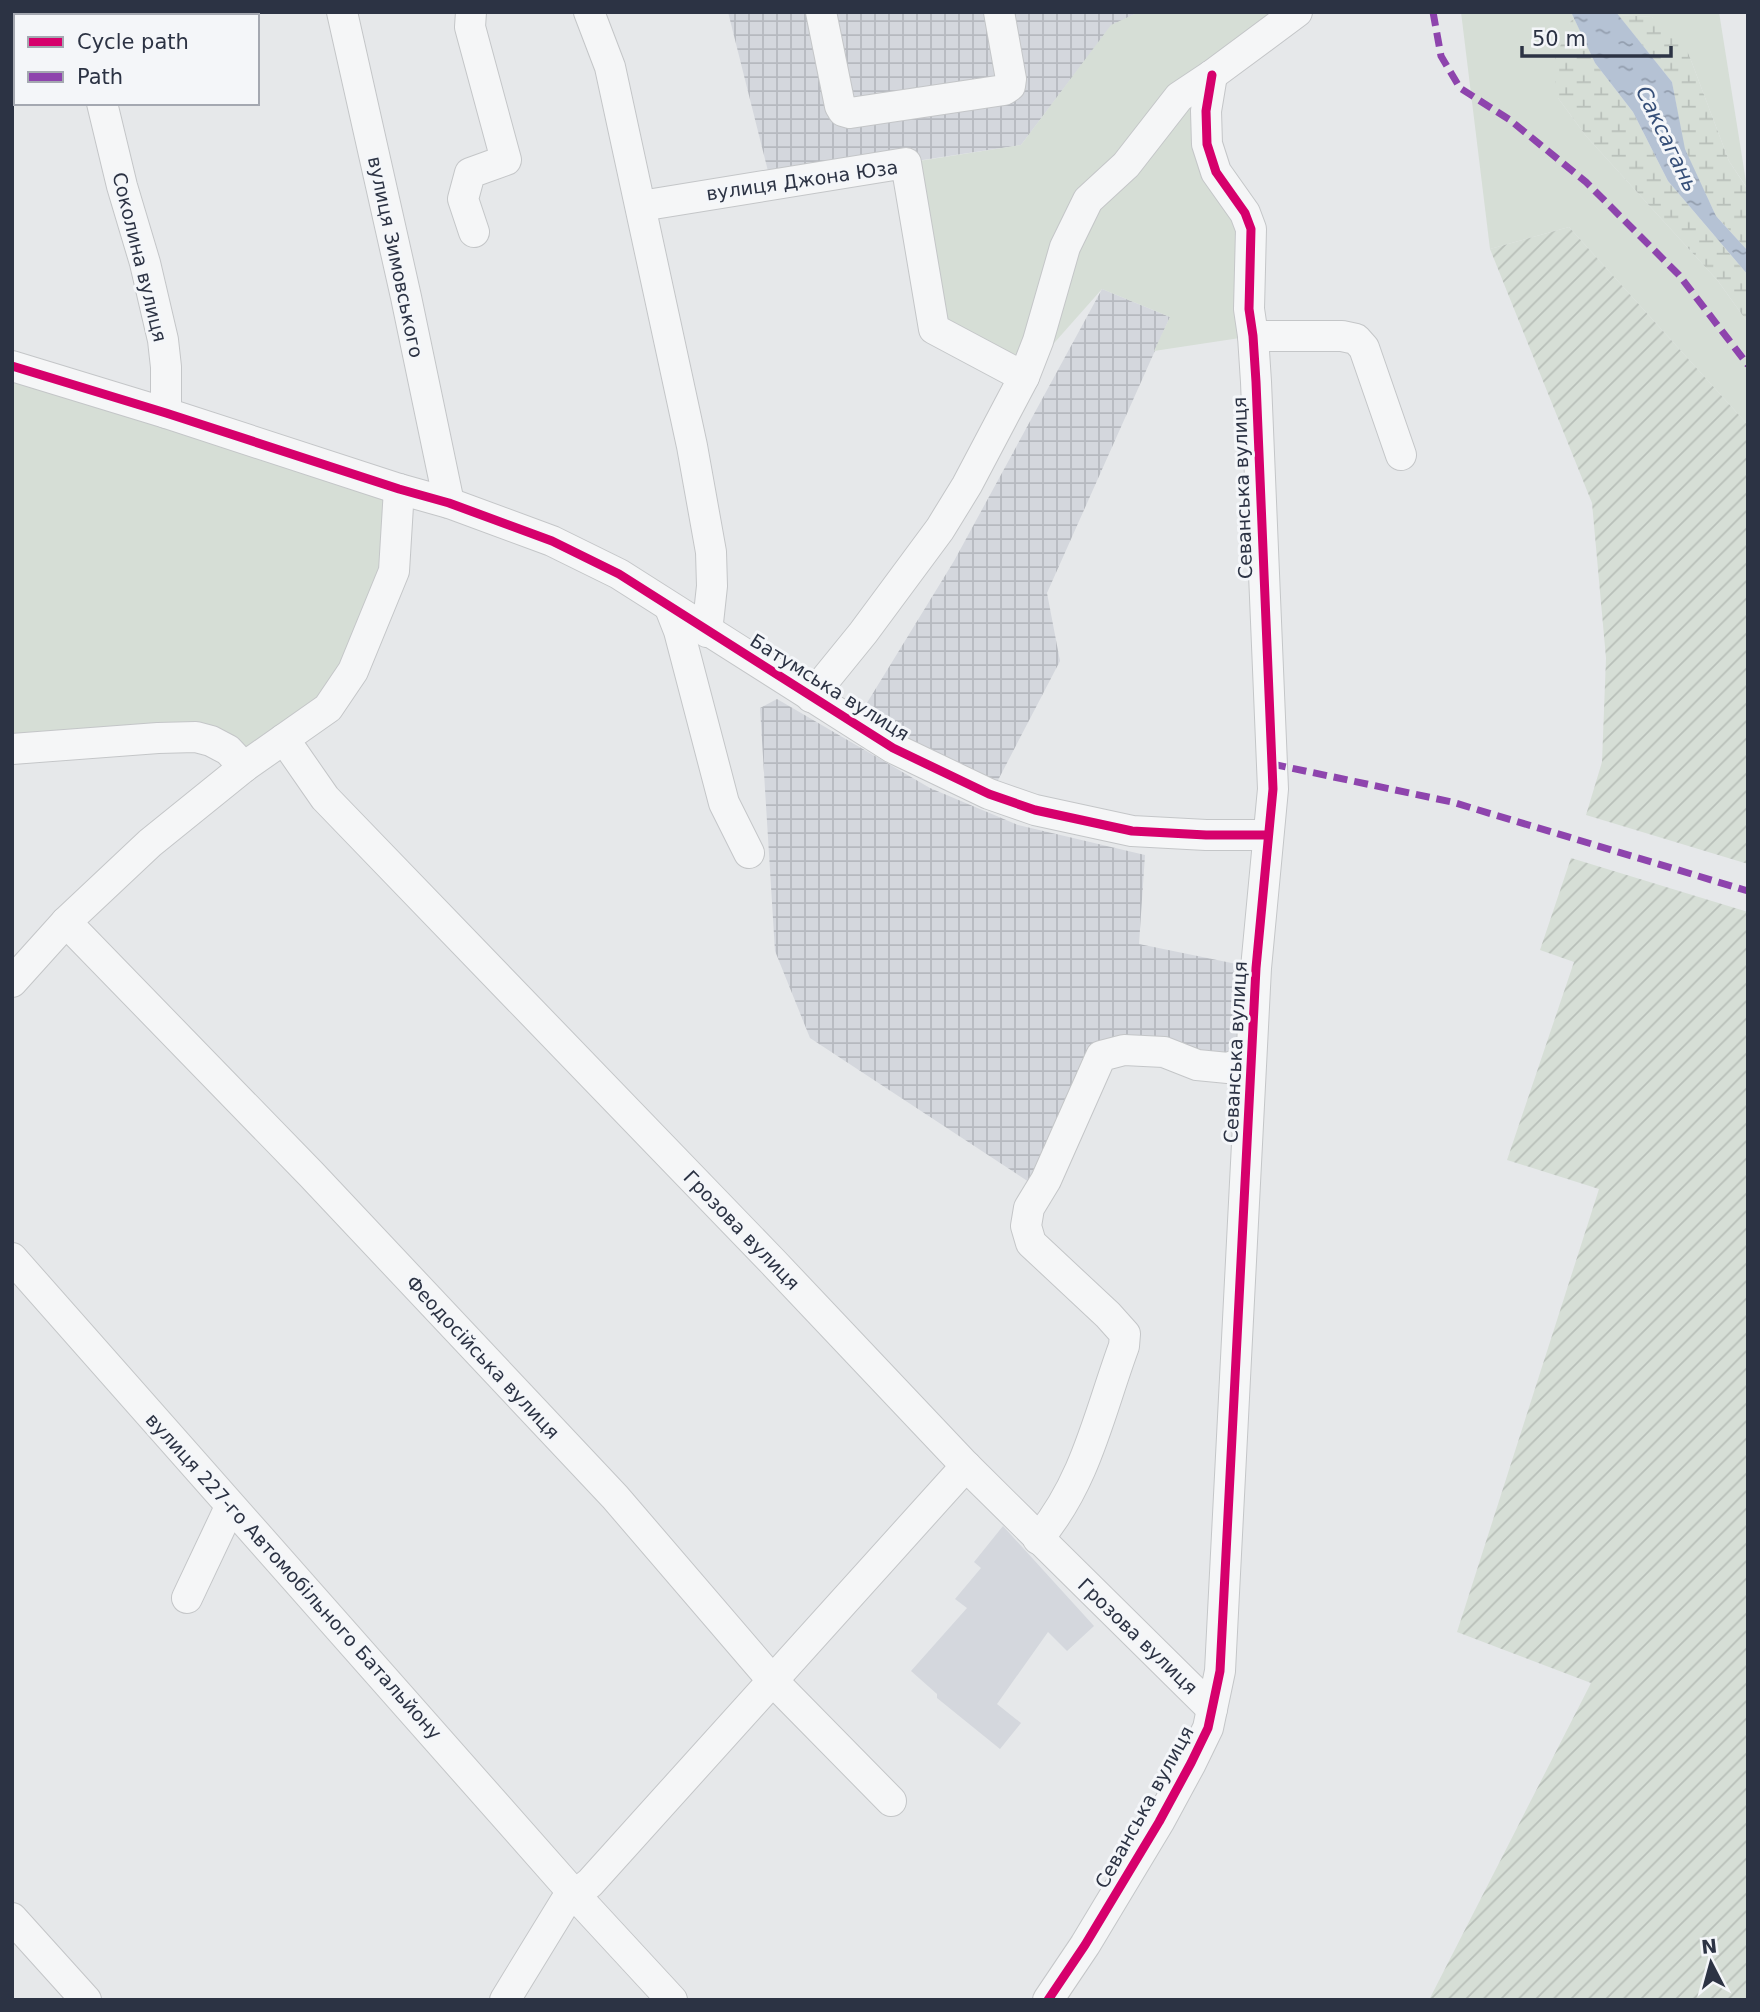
<svg xmlns="http://www.w3.org/2000/svg" width="1760" height="2012" font-family="'DejaVu Sans',sans-serif">
<style>
.built{fill:#d4d7dd}
.industrial{fill:url(#industrial-grid)}
.green{fill:#d6ded6}
.wetland{fill:url(#wetland-marsh)}
.garden{fill:url(#garden-furrows)}
.water{fill:url(#water-ripples)}
.lines{fill:none;stroke-linecap:round;stroke-linejoin:round}
.minor-casing{stroke:#c4c6c8;stroke-width:32}
.minor{stroke:#f5f6f7;stroke-width:30}
.quiet{stroke:#8e44ad;stroke-width:7;stroke-dasharray:14 7;stroke-linecap:butt}
.cycleway-casing{stroke:#f4f6f9;stroke-width:13}
.cycleway{stroke:#d6006c;stroke-width:9}
.labels{text-anchor:middle;dominant-baseline:central;stroke-width:6;stroke-linejoin:round;paint-order:stroke}
.street-label{font-size:19px;fill:#2c3344;stroke:#f4f6f9}
.water-label{font-size:21px;font-style:italic;fill:#364f78;stroke:#f4f6f9}
</style>
<defs>
<pattern id="industrial-grid" width="8" height="8" patternUnits="userSpaceOnUse" patternTransform="scale(1.75)"><rect width="8" height="8" fill="#d4d7dd"/><path d="M0 4h8M4 0v8" fill="none" stroke="#b6b9bf"/></pattern>
<pattern id="wetland-marsh" width="20" height="14" patternUnits="userSpaceOnUse" patternTransform="scale(1.75)"><rect width="20" height="14" fill="#d6ded6"/><path d="M1 5h8M5 5V1M11 12h8M15 12V8" fill="none" stroke="#b8bfb9"/></pattern>
<pattern id="garden-furrows" width="10" height="10" patternUnits="userSpaceOnUse" patternTransform="scale(1.75)"><rect width="10" height="10" fill="#d6ded6"/><path d="M-1 1l2-2M0 10L10 0M9 11l2-2" fill="none" stroke="#b8bfb9"/></pattern>
<pattern id="water-ripples" width="26" height="14" patternUnits="userSpaceOnUse" patternTransform="scale(1.75)"><rect width="26" height="14" fill="#b5c2d4"/><path d="M2 4q2-2 4 0t4 0M15 11q2-2 4 0t4 0" fill="none" stroke="#939eae"/></pattern>
</defs>
<rect width="100%" height="100%" fill="#e6e8ea"/>
<path class="built" d="M 1003,1526 L 1094,1626 L 1067,1651 L 1048,1632 L 997,1704 L 1021,1723 L 1000,1749 L 937,1698 L 937,1694 L 911,1671 L 967,1608 L 955,1599 L 981,1568 L 974,1562 Z"/>
<g class="industrial">
<path d="M 728,12 L 1139,12 L 1111,26 L 1021,145 L 771,183 Z"/>
<path d="M 1102,289 L 1170,317 L 1047,593 L 1060,661 L 995,786 L 943,767 L 862,711 L 954,561 Z"/>
<path d="M 777,699 L 930,788 L 1018,825 L 1145,855 L 1139,944 L 1256,968 L 1251,1059 L 1124,1050 L 1032,1184 L 810,1038 L 775,951 L 760,708 Z"/>
</g>
<g class="green">
<path d="M 1139,12 L 1297,12 L 1212,75 L 1206,111 L 1245,213 L 1253,336 L 1154,351 L 1170,317 L 1102,289 L 1024,377 L 934,329 L 906,163 L 1021,145 L 1111,25 Z"/>
<path d="M 1461,12 L 1571,12 L 1574,18 L 1570,22 L 1558,98 L 1586,136 L 1718,281 L 1748,323 L 1748,425 L 1569,227 L 1490,249 Z"/>
<path d="M 1616,12 L 1719,12 L 1747,188 L 1729,161 L 1689,55 L 1652,17 L 1618,15 Z"/>
<path d="M 12,366 L 399,489 L 397,542 L 353,671 L 244,767 L 228,750 L 12,749 Z"/>
</g>
<g class="wetland">
<path d="M 1618,15 L 1652,17 L 1677,34 L 1689,55 L 1729,161 L 1748,190 L 1748,251 L 1716,216 L 1684,149 L 1672,82 Z"/>
<path d="M 1574,18 L 1595,63 L 1633,112 L 1668,181 L 1748,275 L 1748,323 L 1718,281 L 1586,136 L 1558,98 L 1553,64 L 1570,22 Z"/>
</g>
<g class="garden">
<path d="M 1569,227 L 1748,425 L 1748,864 L 1586,815 L 1602,762 L 1606,658 L 1592,503 L 1490,249 Z"/>
<path d="M 1571,858 L 1748,912 L 1748,2000 L 1429,2000 L 1591,1683 L 1457,1632 L 1599,1189 L 1507,1160 L 1574,962 L 1540,950 Z"/>
</g>
<path class="water" d="M 1571,12 L 1616,12 L 1672,82 L 1685,149 L 1716,216 L 1748,251 L 1748,275 L 1668,181 L 1633,112 L 1595,63 Z"/>
<g class="lines">
<defs>
<g id="minor">
<path d="M 84,12 L 84,16"/>
<path d="M 342,12 L 406,297 L 449,503"/>
<path d="M 471,12 L 470,27 L 506,160 L 470,173 L 463,199 L 474,232"/>
<path d="M 589,12 L 610,67 L 692,446 L 711,552 L 712,586 L 707,632"/>
<path d="M 821,12 L 840,106 L 843,111 L 850,113 L 1004,90 L 1010,86 L 1011,79 L 999,12"/>
<path d="M 102,103 L 122,186 L 145,263 L 163,340 L 166,367 L 166,413"/>
<path d="M 641,206 L 906,163 L 934,329 L 1024,377"/>
<path d="M 1253,336 L 1342,336 L 1356,339 L 1364,348 L 1401,455"/>
<path d="M 12,366 L 166,413 L 399,489 L 449,503 L 552,541 L 619,574 L 893,748 L 989,794 L 1035,810 L 1132,831 L 1206,835 L 1268,835"/>
<path d="M 670,608 L 679,631 L 724,803 L 749,853"/>
<path d="M 811,697 L 863,633 L 940,529 L 967,485 L 1024,377 L 1038,341 L 1065,247 L 1088,200 L 1126,165 L 1179,97 L 1212,75 L 1297,12"/>
<path d="M 284,739 L 325,798 L 773,1262 L 966,1466 L 1212,1709"/>
<path d="M 12,749 L 158,738 L 196,737 L 211,741 L 228,750 L 244,767"/>
<path d="M 66,922 L 311,1174 L 615,1497 L 773,1681 L 891,1801"/>
<path d="M 12,982 L 66,922 L 150,843 L 244,767 L 328,708 L 353,671 L 394,571 L 399,489"/>
<path d="M 12,1258 L 575,1895 L 672,2000"/>
<path d="M 1038,1539 C 1086,1482 1099,1414 1124,1346 L 1125,1334 L 1108,1315 L 1031,1243 L 1026,1226 L 1029,1208 L 1046,1180 L 1101,1056 L 1124,1050 L 1164,1052 L 1197,1065 L 1228,1068 L 1251,1059"/>
<path d="M 187,1598 L 230,1507"/>
<path d="M 12,1918 L 86,2000"/>
<path d="M 505,2000 L 565,1902 L 590,1883 L 966,1466"/>
<path d="M 1048,2000 L 1085,1945 L 1159,1822 L 1191,1763 L 1208,1728 L 1220,1671 L 1256,968 L 1273,789 L 1256,382 L 1253,336 L 1249,309 L 1251,229 L 1245,213 L 1216,172 L 1207,144 L 1206,111 L 1212,75"/>
</g>
</defs>
<use href="#minor" class="minor-casing"/>
<use href="#minor" class="minor"/>
<g class="quiet">
<path d="M 1433,12 L 1441,56 L 1460,88 L 1510,120 L 1586,182 L 1679,275 L 1748,365"/>
<path d="M 1272,764 L 1452,802 L 1748,891"/>
</g>
<defs>
<g id="cycleway">
<path d="M 12,366 L 166,413 L 399,489 L 449,503 L 552,541 L 619,574 L 893,748 L 989,794 L 1035,810 L 1132,831 L 1206,835 L 1268,835"/>
<path d="M 1048,2000 L 1085,1945 L 1159,1822 L 1191,1763 L 1208,1728 L 1220,1671 L 1256,968 L 1273,789 L 1256,382 L 1253,336 L 1249,309 L 1251,229 L 1245,213 L 1216,172 L 1207,144 L 1206,111 L 1212,75"/>
</g>
</defs>
<use href="#cycleway" class="cycleway-casing"/>
<use href="#cycleway" class="cycleway"/>
</g>
<g class="labels">
<g class="street-label">
<text transform="translate(802 180) rotate(-8)">вулиця Джона Юза</text>
<text transform="translate(140 257) rotate(76)">Соколина вулиця</text>
<text transform="translate(396 257) rotate(78)">вулиця Зимовського</text>
<text transform="translate(1242 488) rotate(-92)">Севанська вулиця</text>
<text transform="translate(830 687) rotate(32)">Батумська вулиця</text>
<text transform="translate(1235 1052) rotate(-87)">Севанська вулиця</text>
<text transform="translate(742 1230) rotate(46)">Грозова вулиця</text>
<text transform="translate(483 1357) rotate(47)">Феодосійська вулиця</text>
<text transform="translate(294 1576) rotate(48)">вулиця 227-го Автомобільного Батальйону</text>
<text transform="translate(1138 1636) rotate(44)">Грозова вулиця</text>
<text transform="translate(1144 1807) rotate(-61)">Севанська вулиця</text>
</g>
<g class="water-label">
<text transform="translate(1667 139) rotate(64)">Саксагань</text>
</g>
</g>
<rect width="1760" height="2012" fill="none" stroke="#2c3344" stroke-width="28"/>
<rect x="14" y="14" width="245" height="91" fill="#f4f6f9" stroke="#a4a8b1" stroke-width="2"/>
<rect x="28" y="37" width="35" height="10" fill="#d6006c" stroke="#a4a8b1" stroke-width="2"/>
<text x="77" y="49" font-size="21" fill="#2c3344">Cycle path</text>
<rect x="28" y="72" width="35" height="10" fill="#8e44ad" stroke="#a4a8b1" stroke-width="2"/>
<text x="77" y="84" font-size="21" fill="#2c3344">Path</text>
<g transform="translate(1711 1963) rotate(354)" stroke="#f4f6f9" stroke-width="5" paint-order="stroke">
<path d="M0-5L12 26L0 18L-12 26Z" fill="#2c3344"/>
<text y="-10" font-size="19" font-weight="bold" text-anchor="middle" fill="#2c3344">N</text>
</g>
<path d="M1522 46v10h149v-10" fill="none" stroke="#2c3344" stroke-width="3.5"/>
<text x="1532" y="46" font-size="21" fill="#2c3344" stroke="#f4f6f9" stroke-width="5" paint-order="stroke">50 m</text>
</svg>
